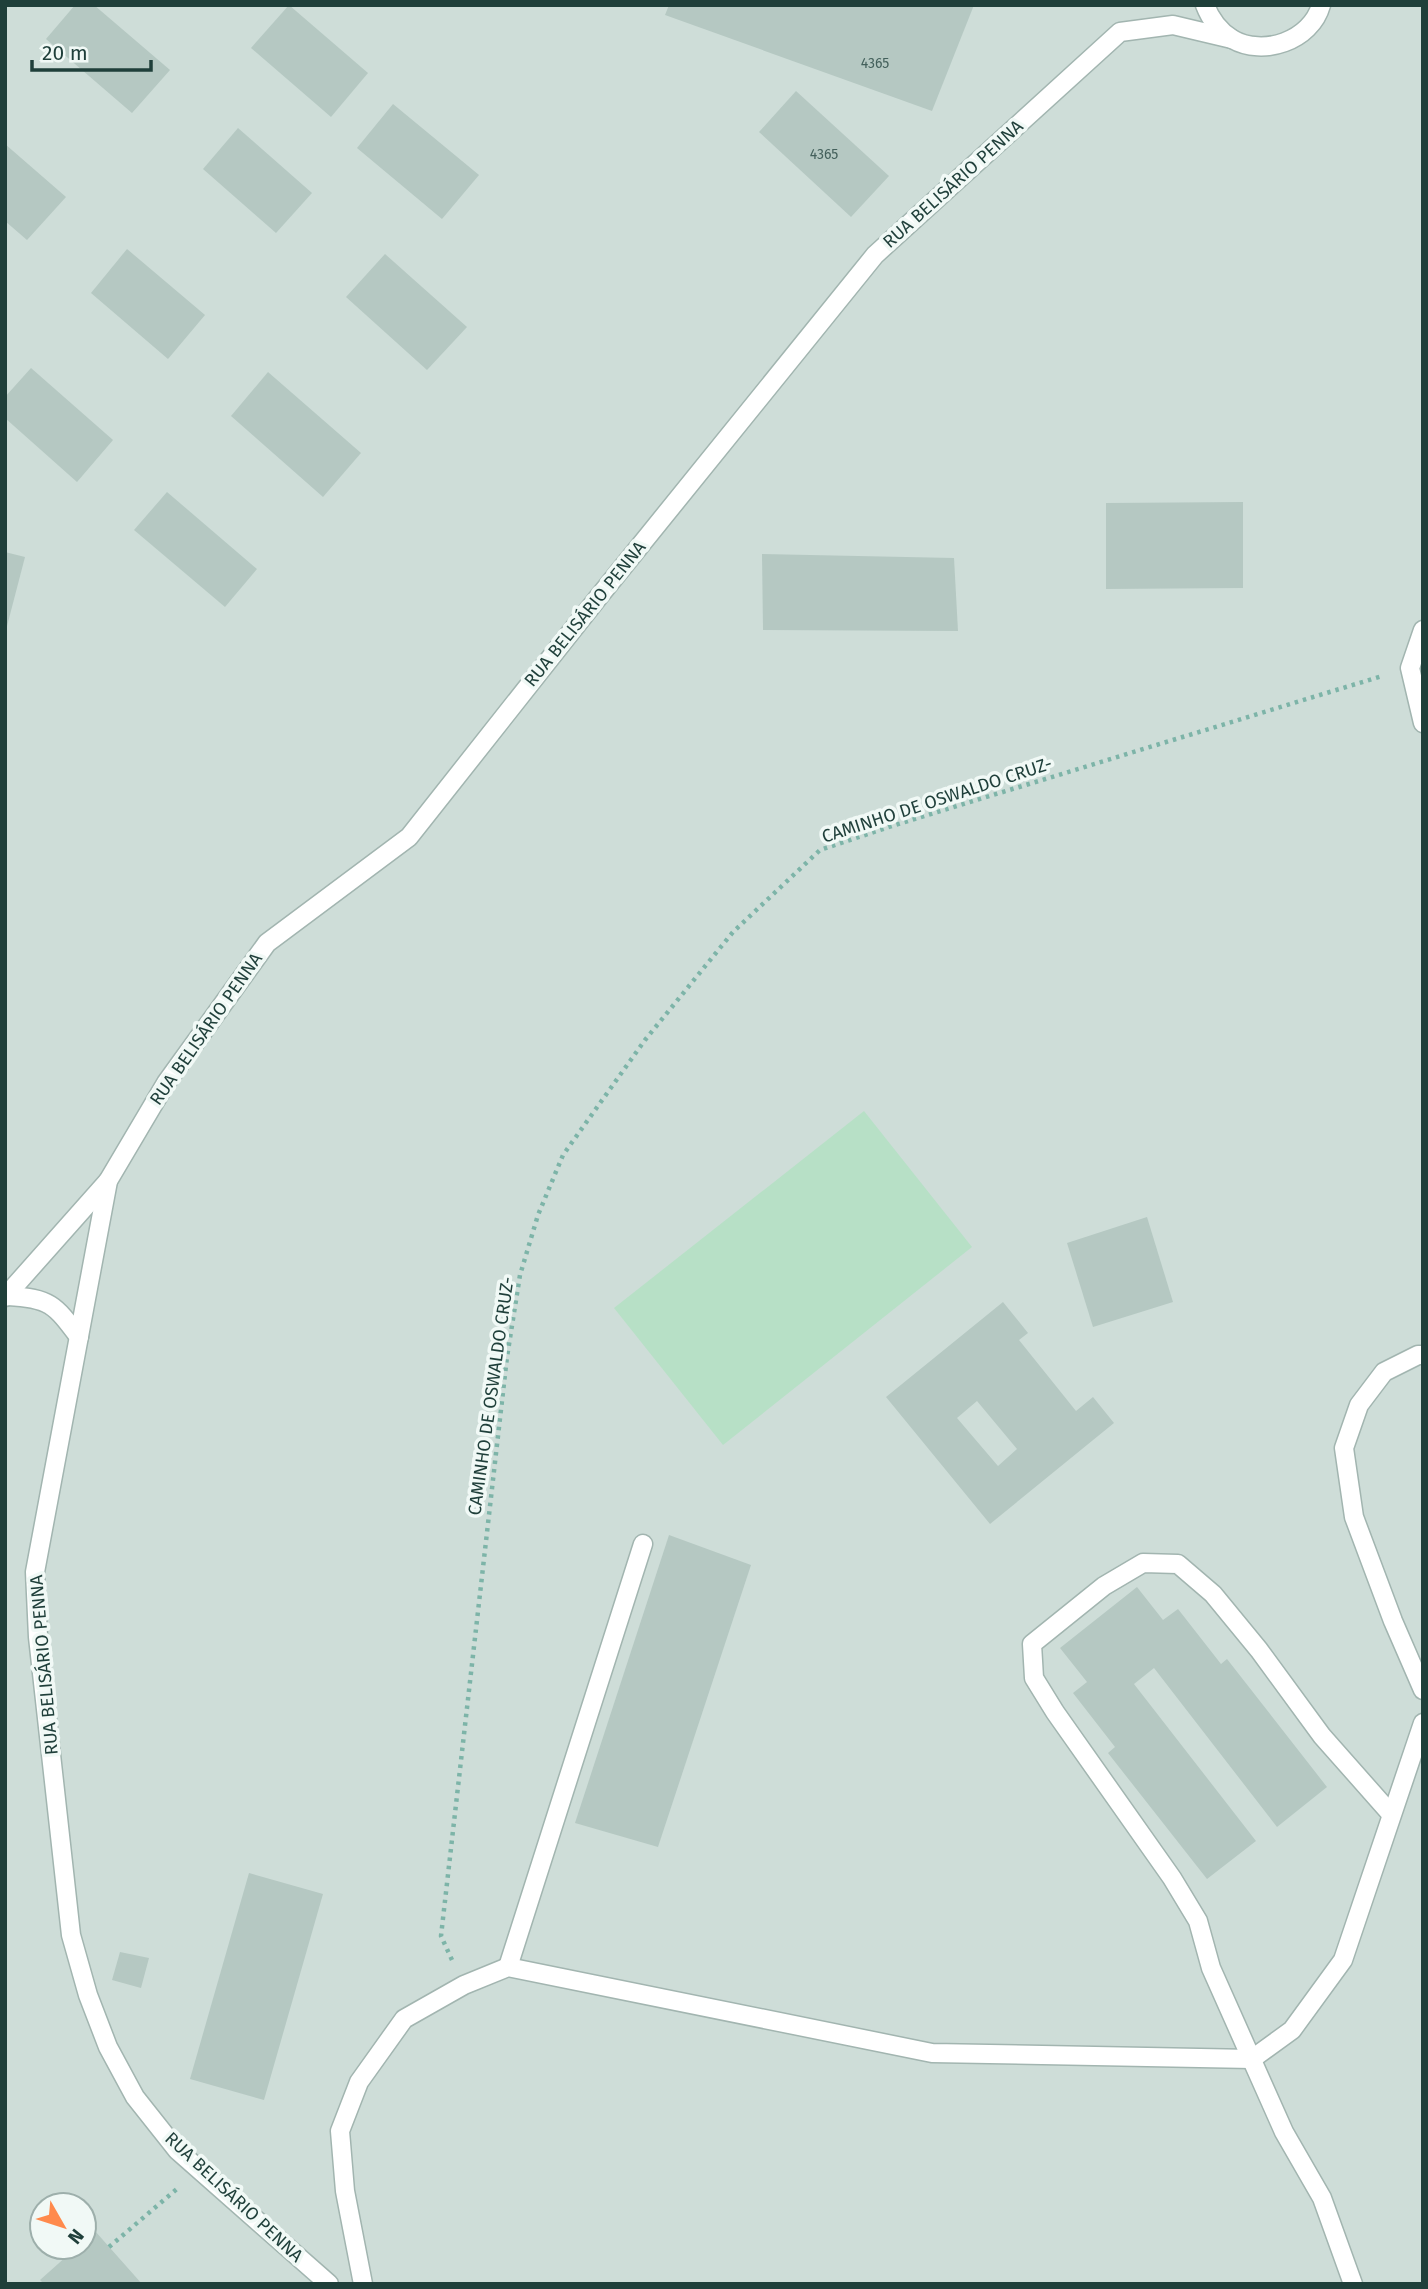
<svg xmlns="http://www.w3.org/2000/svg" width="1428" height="2289" font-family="'Fira Sans',sans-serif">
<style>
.built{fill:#ceddd8;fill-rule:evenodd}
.green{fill:#b7e0c6}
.building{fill:#b5c8c2;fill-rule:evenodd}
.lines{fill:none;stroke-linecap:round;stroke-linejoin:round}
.service-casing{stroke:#a2b5b0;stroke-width:21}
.path{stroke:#7db4a8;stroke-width:4.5;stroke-dasharray:3.5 5;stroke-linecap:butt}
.service{stroke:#fff;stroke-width:18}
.labels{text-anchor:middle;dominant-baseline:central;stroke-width:7;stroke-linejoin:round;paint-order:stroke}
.number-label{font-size:14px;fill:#44615c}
.street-label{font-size:18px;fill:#1f3f3a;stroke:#f1f9f6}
</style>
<rect width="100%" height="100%" fill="#e0ede8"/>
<path class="built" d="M 5,5 L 1423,5 L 1423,2284 L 5,2284 ZM 42,2205 L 84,2205 L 84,2247 L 42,2247 Z"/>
<path class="green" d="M 864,1111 L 972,1247 L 723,1445 L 614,1308 Z"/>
<g class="building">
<path d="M 75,5 L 94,5 L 170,70 L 132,113 L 46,39 Z"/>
<path d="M 289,5 L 368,73 L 331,117 L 251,48 Z"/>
<path d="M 669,5 L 974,5 L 932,111 L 665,15 Z"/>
<path d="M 796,91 L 889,176 L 851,217 L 759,132 Z"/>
<path d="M 393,104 L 479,175 L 442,219 L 357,148 Z"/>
<path d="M 238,128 L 312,193 L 276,233 L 203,169 Z"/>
<path d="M 5,144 L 66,197 L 27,240 L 5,221 Z"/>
<path d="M 127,249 L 205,315 L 168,359 L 91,293 Z"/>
<path d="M 385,254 L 467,327 L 427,370 L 346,297 Z"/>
<path d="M 31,368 L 113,440 L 77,482 L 5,418 L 5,397 Z"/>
<path d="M 268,372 L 361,453 L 323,497 L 231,416 Z"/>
<path d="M 167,492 L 257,569 L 225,607 L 134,530 Z"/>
<path d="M 1243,502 L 1243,588 L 1106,589 L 1106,503 Z"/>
<path d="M 5,552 L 25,557 L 6,630 L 5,630 Z"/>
<path d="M 762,554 L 954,558 L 958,631 L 763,630 Z"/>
<path d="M 1147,1217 L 1173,1302 L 1093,1327 L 1067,1243 Z"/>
<path d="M 1003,1302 L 1028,1333 L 1019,1340 L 1076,1411 L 1093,1397 L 1114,1423 L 990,1524 L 886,1397 ZM 977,1401 L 1017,1449 L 998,1466 L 957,1418 Z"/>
<path d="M 669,1535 L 751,1565 L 658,1847 L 575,1823 Z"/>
<path d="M 1137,1587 L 1163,1620 L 1178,1609 L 1221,1664 L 1227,1659 L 1327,1787 L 1277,1827 L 1154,1668 L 1134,1684 L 1256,1841 L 1207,1879 L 1108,1753 L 1115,1747 L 1073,1693 L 1087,1682 L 1060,1648 Z"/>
<path d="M 249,1873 L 323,1894 L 264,2100 L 190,2079 Z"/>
<path d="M 120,1952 L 149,1958 L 141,1988 L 112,1980 Z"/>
<path d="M 95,2231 L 142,2284 L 44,2284 L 40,2280 L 77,2247 L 84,2247 L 84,2241 Z"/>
</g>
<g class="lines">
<defs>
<g id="service">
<path d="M 1205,5 C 1210,18 1219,31 1232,39 C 1263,57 1311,41 1321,5"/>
<path d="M 1423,630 L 1410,668 L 1423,723"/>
<path d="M 8,1296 C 50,1298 55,1305 79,1337"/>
<path d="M 5,1297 L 108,1181"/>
<path d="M 1423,1355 L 1418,1355 L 1384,1372 L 1359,1405 L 1344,1448 L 1354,1517 L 1393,1621 L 1423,1690"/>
<path d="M 508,1967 L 643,1544"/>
<path d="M 329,2284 L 177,2150 L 135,2097 L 108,2047 L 88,1995 L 71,1935 L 38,1637 L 35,1572 L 108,1181 L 166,1083 L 267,943 L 409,837 L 597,599 L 875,255 L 1120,32 L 1173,25 L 1232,39"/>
<path d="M 363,2284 L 345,2191 L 340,2131 L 359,2082 L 404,2019 L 464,1985 L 508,1967 L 932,2053 L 1252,2059 L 1292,2030 L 1343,1960 L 1423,1723"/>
<path d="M 1353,2284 L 1322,2198 L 1284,2132 L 1211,1968 L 1198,1921 L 1172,1878 L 1055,1712 L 1034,1678 L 1032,1644 L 1104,1586 L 1143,1563 L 1178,1564 L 1213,1594 L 1259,1650 L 1322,1736 L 1391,1814"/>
</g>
</defs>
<use href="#service" class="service-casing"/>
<g class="path">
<path d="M 452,1960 L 441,1936 L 507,1357 L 520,1275 L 538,1215 L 563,1155 L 645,1040 L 733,932 L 820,850 L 895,825 L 1382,676"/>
<path d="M 109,2247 L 178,2188"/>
</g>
<use href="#service" class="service"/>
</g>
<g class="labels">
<g class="number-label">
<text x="875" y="63">4365</text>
<text x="824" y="154">4365</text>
</g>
<g class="street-label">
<text transform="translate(953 184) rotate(-42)">RUA BELISÁRIO PENNA</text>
<text transform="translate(585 614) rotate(-51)">RUA BELISÁRIO PENNA</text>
<text transform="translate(937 800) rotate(-18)">CAMINHO DE OSWALDO CRUZ-</text>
<text transform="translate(206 1029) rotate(-55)">RUA BELISÁRIO PENNA</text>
<text transform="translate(491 1396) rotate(-82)">CAMINHO DE OSWALDO CRUZ-</text>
<text transform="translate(44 1665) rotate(-95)">RUA BELISÁRIO PENNA</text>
<text transform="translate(234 2197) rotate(43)">RUA BELISÁRIO PENNA</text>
</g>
</g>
<rect width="1428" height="2289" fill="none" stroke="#1f3f3a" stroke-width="14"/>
<g transform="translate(63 2226) rotate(129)"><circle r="33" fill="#f1f9f6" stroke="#9dafab" stroke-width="2"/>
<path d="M0-5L12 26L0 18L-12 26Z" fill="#ff8a4c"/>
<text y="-10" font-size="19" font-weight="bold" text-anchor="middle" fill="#1f3f3a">N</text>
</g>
<path d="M32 60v10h119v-10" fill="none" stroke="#1f3f3a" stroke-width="3.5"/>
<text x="42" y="60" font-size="21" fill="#1f3f3a" stroke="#f1f9f6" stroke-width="5" paint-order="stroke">20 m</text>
</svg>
